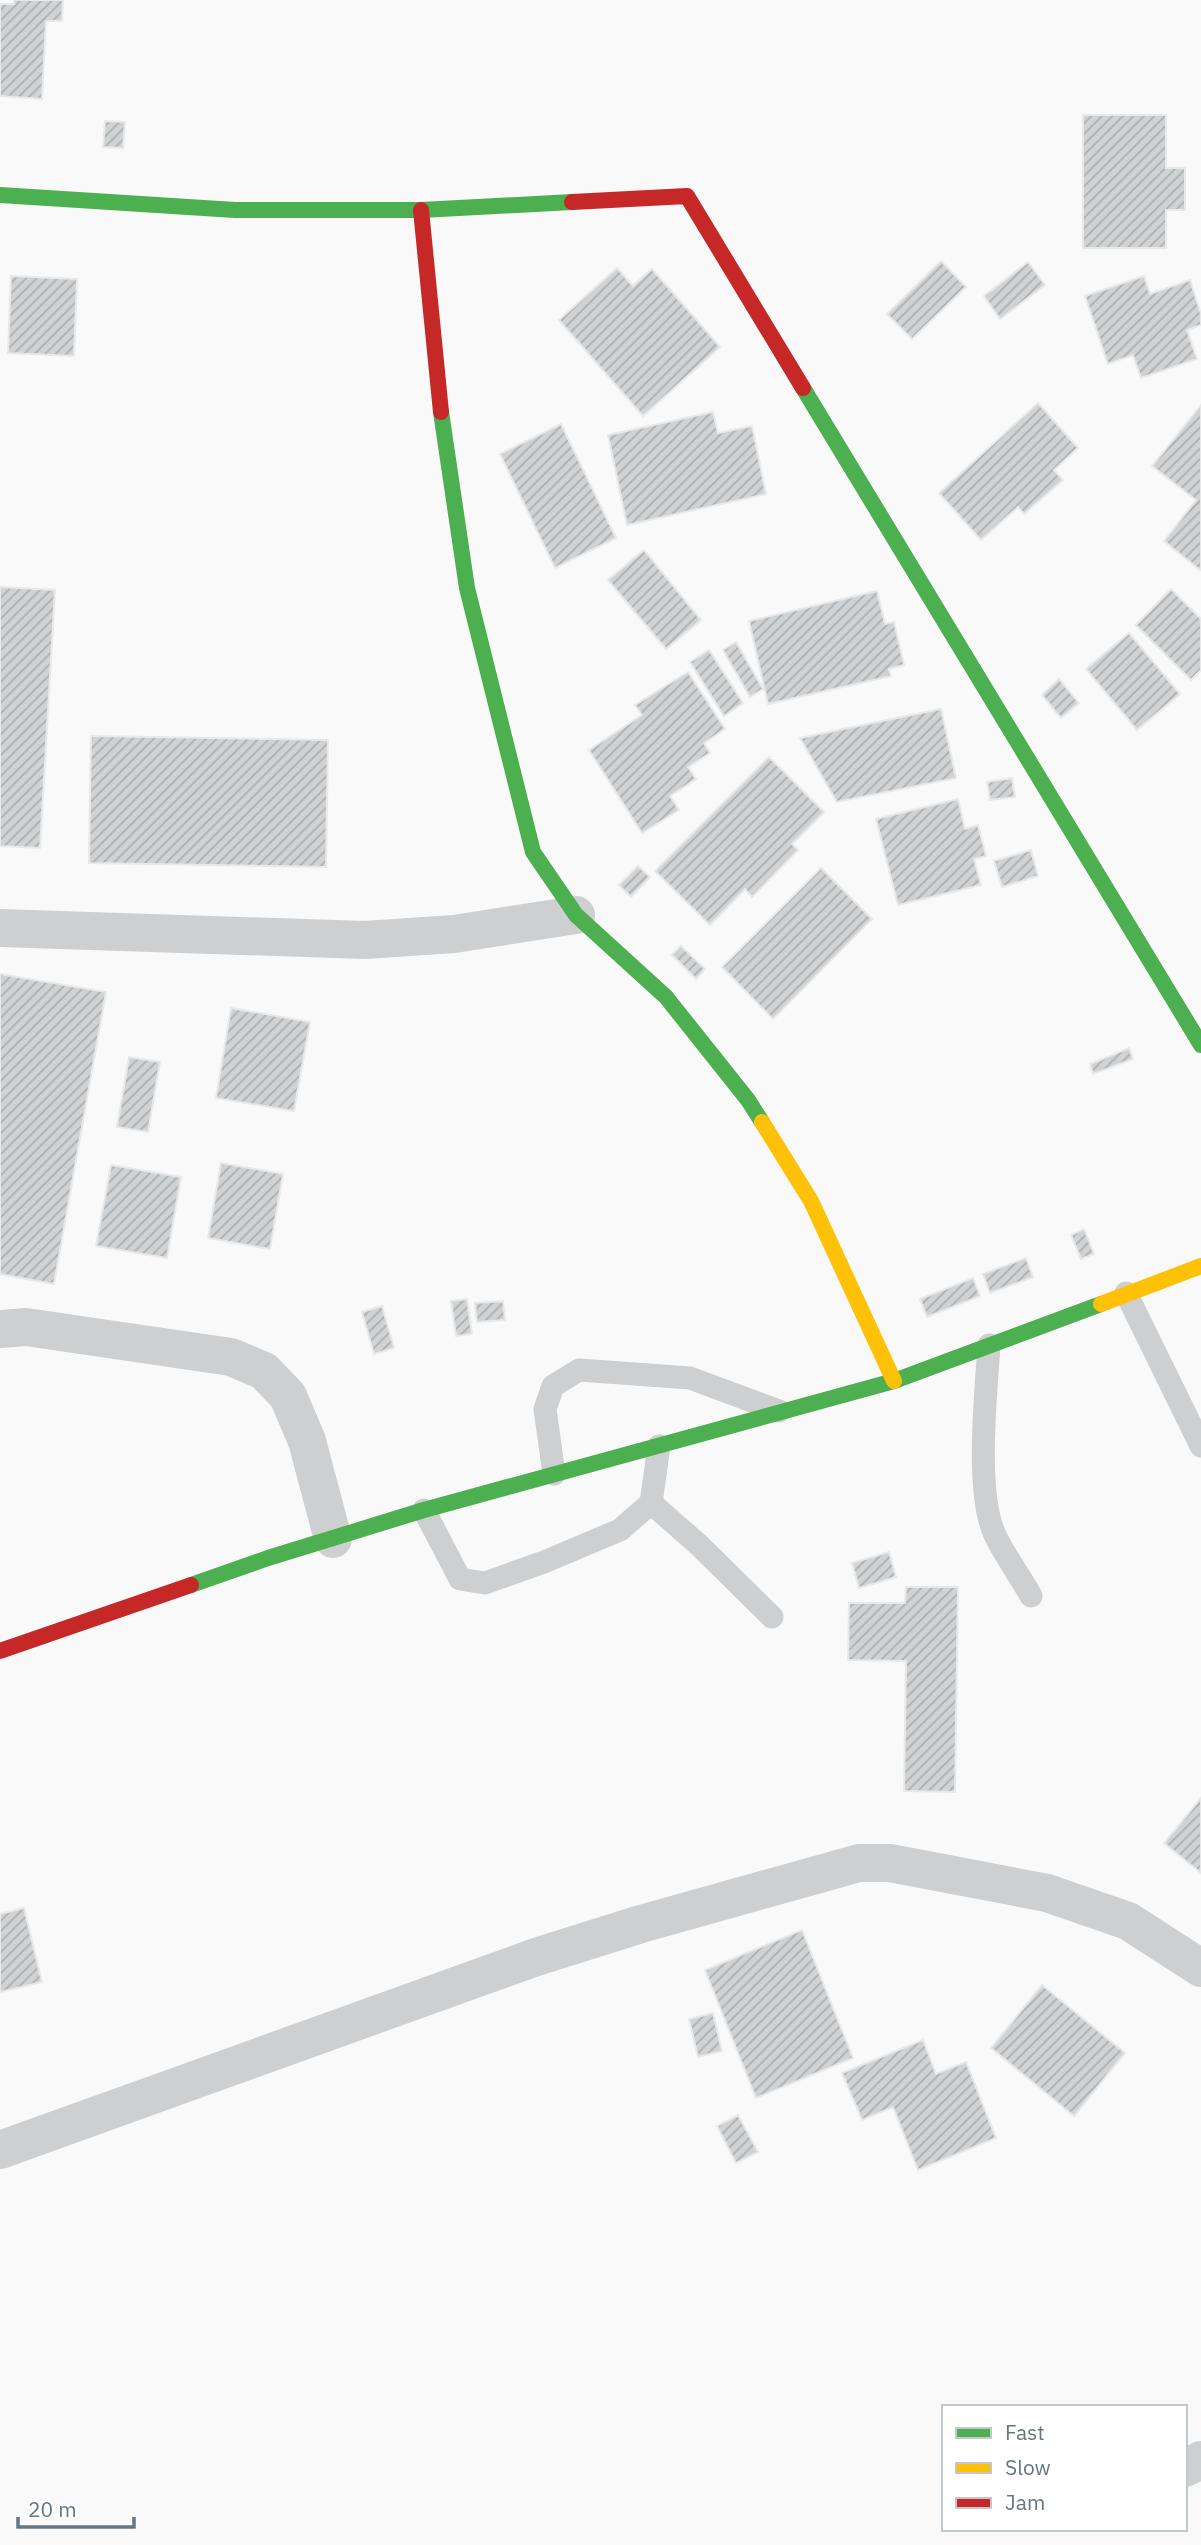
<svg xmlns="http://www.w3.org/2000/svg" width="1201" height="2545" font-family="'IBM Plex Sans',sans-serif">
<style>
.building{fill:url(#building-hatch);stroke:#e8e8e8;stroke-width:2}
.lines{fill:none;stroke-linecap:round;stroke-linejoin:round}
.lane{stroke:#cecfd0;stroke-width:23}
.street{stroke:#cecfd0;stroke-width:38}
.fast{stroke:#4caf50;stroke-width:16}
.slow{stroke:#ffc107;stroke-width:16}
.jam{stroke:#c62828;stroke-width:16}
</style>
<defs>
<pattern id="building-hatch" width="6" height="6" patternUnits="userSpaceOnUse" patternTransform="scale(1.75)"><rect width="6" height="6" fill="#d0d2d3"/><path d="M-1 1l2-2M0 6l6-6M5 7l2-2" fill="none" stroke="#acafb1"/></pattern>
</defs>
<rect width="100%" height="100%" fill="#f9f9f9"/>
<g class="building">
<path d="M 14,0 L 63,0 L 62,21 L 46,21 L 42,99 L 0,96 L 0,4 L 14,4 Z"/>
<path d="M 1083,115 L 1166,115 L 1166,168 L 1185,168 L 1185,210 L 1166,210 L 1166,248 L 1083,248 Z"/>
<path d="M 105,121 L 125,122 L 123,148 L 103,147 Z"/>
<path d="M 941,261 L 966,287 L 912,339 L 887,314 Z"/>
<path d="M 1028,262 L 1045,285 L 1000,319 L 984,296 Z"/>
<path d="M 617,268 L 633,286 L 652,269 L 720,347 L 643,416 L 559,320 Z"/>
<path d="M 11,276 L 77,279 L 74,356 L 8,353 Z"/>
<path d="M 1144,276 L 1150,294 L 1190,280 L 1201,314 L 1201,325 L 1187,330 L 1197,359 L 1141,378 L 1133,355 L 1108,364 L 1085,296 Z"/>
<path d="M 1038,403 L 1078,448 L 1054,470 L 1063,480 L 1024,514 L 1018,507 L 981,540 L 939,493 Z"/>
<path d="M 1201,405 L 1201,568 L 1200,570 L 1164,541 L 1196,500 L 1152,466 Z"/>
<path d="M 713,412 L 718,433 L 752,426 L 766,494 L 627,525 L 608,435 Z"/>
<path d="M 561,424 L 616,538 L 555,568 L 500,454 Z"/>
<path d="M 644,550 L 701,620 L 666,649 L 608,580 Z"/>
<path d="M 0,587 L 55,590 L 40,848 L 0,846 Z"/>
<path d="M 1171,589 L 1201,619 L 1201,670 L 1191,680 L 1136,625 Z"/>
<path d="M 877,591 L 885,624 L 894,622 L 904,665 L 889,669 L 891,676 L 768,704 L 749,621 Z"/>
<path d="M 1129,633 L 1180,694 L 1137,730 L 1086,669 Z"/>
<path d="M 736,642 L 763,689 L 750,697 L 723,650 Z"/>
<path d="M 709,650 L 743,703 L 724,716 L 690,662 Z"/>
<path d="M 688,672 L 725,729 L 704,743 L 710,753 L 688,767 L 696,779 L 670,796 L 679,810 L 642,833 L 589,750 L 642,715 L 635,705 Z"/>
<path d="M 1059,679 L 1079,703 L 1061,718 L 1042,695 Z"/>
<path d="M 941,709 L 956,778 L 837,802 L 800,738 Z"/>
<path d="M 91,736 L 328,740 L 326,867 L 89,863 Z"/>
<path d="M 769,757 L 824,812 L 792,844 L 798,850 L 752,897 L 745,889 L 710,925 L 655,871 Z"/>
<path d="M 1012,778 L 1015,797 L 990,800 L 987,782 Z"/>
<path d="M 958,799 L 965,829 L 978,825 L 986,856 L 974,859 L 981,885 L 898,905 L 876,819 Z"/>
<path d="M 1031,850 L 1038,876 L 1002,887 L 994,861 Z"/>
<path d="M 638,866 L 650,877 L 631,897 L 619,885 Z"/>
<path d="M 821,868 L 872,919 L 773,1019 L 722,967 Z"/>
<path d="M 681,946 L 705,969 L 696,979 L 672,955 Z"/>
<path d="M 0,974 L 106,992 L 54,1284 L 0,1274 Z"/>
<path d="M 231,1008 L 310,1022 L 294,1111 L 216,1098 Z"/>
<path d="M 1129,1048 L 1133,1059 L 1093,1074 L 1090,1064 Z"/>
<path d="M 129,1057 L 160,1062 L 148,1132 L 117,1127 Z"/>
<path d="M 221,1163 L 283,1174 L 270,1249 L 208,1238 Z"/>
<path d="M 111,1165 L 181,1177 L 167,1258 L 96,1246 Z"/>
<path d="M 1084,1229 L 1094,1254 L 1081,1259 L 1071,1235 Z"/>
<path d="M 1026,1258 L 1033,1277 L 990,1293 L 983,1274 Z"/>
<path d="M 973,1278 L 980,1296 L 927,1317 L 920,1299 Z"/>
<path d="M 467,1299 L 472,1334 L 456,1336 L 451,1301 Z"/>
<path d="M 503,1301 L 505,1320 L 477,1322 L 475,1303 Z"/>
<path d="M 382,1306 L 394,1348 L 374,1354 L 362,1312 Z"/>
<path d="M 889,1552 L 896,1577 L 859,1588 L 852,1563 Z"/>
<path d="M 906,1587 L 958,1587 L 955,1792 L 904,1791 L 906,1661 L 848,1660 L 849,1603 L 905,1603 Z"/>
<path d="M 1201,1798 L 1201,1873 L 1164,1843 Z"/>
<path d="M 24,1908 L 42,1982 L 0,1992 L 0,1914 Z"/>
<path d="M 802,1930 L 853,2058 L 756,2098 L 705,1970 Z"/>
<path d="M 1042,1985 L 1125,2053 L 1074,2116 L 991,2048 Z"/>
<path d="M 713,2013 L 722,2051 L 698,2057 L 689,2019 Z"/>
<path d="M 923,2040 L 936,2074 L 966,2062 L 996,2138 L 918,2170 L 893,2107 L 862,2120 L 842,2073 Z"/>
<path d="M 738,2115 L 758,2152 L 736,2163 L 717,2126 Z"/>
</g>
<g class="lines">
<g class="lane">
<path d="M 1126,1293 L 1201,1446"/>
<path d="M 989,1345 C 986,1394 975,1492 995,1535 C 1005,1556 1020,1576 1031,1596"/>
<path d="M 554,1474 L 545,1409 L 553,1386 L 579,1370 L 690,1378 L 779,1411"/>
<path d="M 651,1503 L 699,1545 L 772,1617"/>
<path d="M 424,1510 L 460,1579 L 485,1583 L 544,1562 L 620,1530 L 651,1503 L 659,1446"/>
</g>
<g class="street">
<path d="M 0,928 L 365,940 L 454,934 L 576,915"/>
<path d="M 0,1329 L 26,1327 L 231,1357 L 264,1371 L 288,1396 L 307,1441 L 333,1539"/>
<path d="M 0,2150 L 536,1957 L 641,1924 L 859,1863 L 890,1863 L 1047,1893 L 1128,1921 L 1201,1968"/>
<path d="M 1185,2468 L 1201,2460"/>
</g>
<g class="fast">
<path d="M 0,195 L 235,210 L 421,210 L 572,202"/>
<path d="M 803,388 L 1201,1045"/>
<path d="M 441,412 L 467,588 L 533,852 L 576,915 L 666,997 L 748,1100 L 762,1122"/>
<path d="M 191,1585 L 268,1558 L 424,1510 L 894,1381 L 1101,1304"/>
</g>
<g class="slow">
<path d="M 762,1122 L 811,1201 L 894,1381"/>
<path d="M 1101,1304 L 1201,1266"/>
</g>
<g class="jam">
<path d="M 572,202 L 687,196 L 803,388"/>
<path d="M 421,210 L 441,412"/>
<path d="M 0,1651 L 191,1585"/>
</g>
</g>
<rect x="942" y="2405" width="245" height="126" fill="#ffffff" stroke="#c1c8cd" stroke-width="2"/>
<rect x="956" y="2428" width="35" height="10" fill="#4caf50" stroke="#c1c8cd" stroke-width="2"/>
<text x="1005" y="2440" font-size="21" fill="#657683">Fast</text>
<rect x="956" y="2463" width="35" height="10" fill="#ffc107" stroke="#c1c8cd" stroke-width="2"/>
<text x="1005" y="2475" font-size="21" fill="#657683">Slow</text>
<rect x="956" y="2498" width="35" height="10" fill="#c62828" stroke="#c1c8cd" stroke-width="2"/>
<text x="1005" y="2510" font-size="21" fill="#657683">Jam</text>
<path d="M18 2517v10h116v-10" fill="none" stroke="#657683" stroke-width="3.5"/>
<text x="28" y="2517" font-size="21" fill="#657683" stroke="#ffffff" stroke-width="5" paint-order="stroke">20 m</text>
</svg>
